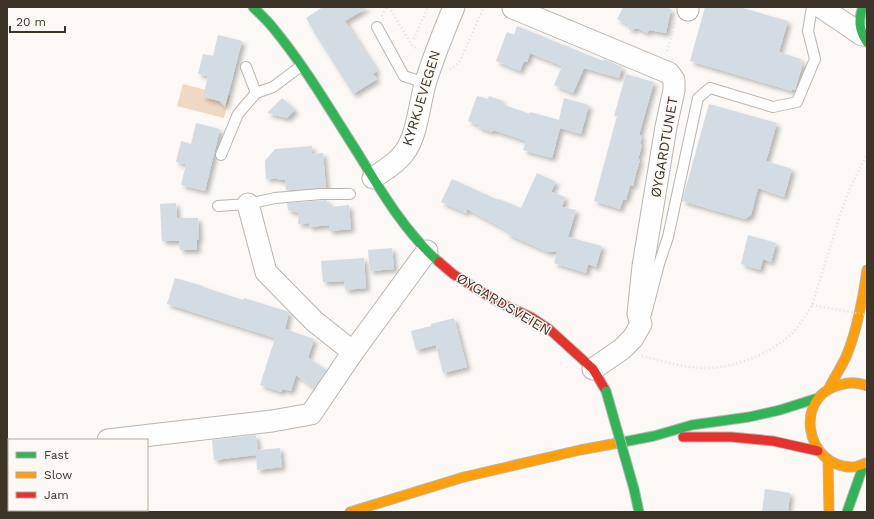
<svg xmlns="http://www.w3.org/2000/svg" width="874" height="519" font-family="'Work Sans',sans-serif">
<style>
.green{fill:#f0d9c2}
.building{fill:#d3dbe3;filter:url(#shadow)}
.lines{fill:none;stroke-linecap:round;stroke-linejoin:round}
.lane-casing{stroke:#bbb5b0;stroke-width:12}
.street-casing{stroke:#bbb5b0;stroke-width:23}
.fast-casing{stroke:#bbb5b0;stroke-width:11}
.slow-casing{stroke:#bbb5b0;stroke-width:11}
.jam-casing{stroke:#bbb5b0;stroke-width:11}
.path{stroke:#e2e1e0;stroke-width:2.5;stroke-dasharray:1 3;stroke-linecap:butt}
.lane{stroke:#fefefe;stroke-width:10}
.street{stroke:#fefefe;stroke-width:21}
.fast{stroke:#30b455;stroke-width:9}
.slow{stroke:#ff9f0a;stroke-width:9}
.jam{stroke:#e5322d;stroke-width:9}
.fast-bridge-casing{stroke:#bbb5b0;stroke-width:11;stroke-linecap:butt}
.path-bridge{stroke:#e2e1e0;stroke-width:2.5;stroke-dasharray:1 3;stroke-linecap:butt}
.fast-bridge{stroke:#30b455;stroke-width:9}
.labels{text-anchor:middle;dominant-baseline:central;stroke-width:3;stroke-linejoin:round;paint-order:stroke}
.street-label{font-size:14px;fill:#3c3329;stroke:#fdf8f3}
</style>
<defs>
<filter id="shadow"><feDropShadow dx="3.5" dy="3.5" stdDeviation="2" flood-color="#0004"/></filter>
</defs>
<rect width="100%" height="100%" fill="#fbf8f5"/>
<path class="green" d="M 183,84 L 230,96 L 224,118 L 177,106 Z"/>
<g class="building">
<path d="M 323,7 L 368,7 L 345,21 L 377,71 L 373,74 L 377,79 L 353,94 L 314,32 L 306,18 Z"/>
<path d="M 623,7 L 662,7 L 671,9 L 666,33 L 649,30 L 647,33 L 637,28 L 630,30 L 627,24 L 617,19 Z"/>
<path d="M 705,7 L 739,7 L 788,21 L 779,52 L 801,59 L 800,62 L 803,63 L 795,90 L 792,89 L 792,91 L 690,61 Z"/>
<path d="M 517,26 L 603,61 L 604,59 L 622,67 L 619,78 L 584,68 L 573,93 L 554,85 L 562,66 L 530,53 L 527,62 L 524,61 L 520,71 L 496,61 L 507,32 L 514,35 Z"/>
<path d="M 218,35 L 242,41 L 225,107 L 219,101 L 203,97 L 208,76 L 198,74 L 203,54 L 213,56 Z"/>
<path d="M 626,74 L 654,82 L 639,135 L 642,136 L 640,144 L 642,145 L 638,159 L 640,160 L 636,173 L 633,186 L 630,185 L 626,200 L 623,199 L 620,209 L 594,201 L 617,116 L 614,116 Z"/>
<path d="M 477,96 L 488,99 L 489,96 L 503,101 L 501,104 L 530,114 L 530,112 L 559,120 L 564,98 L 589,105 L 581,134 L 560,128 L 552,158 L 523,150 L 526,141 L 493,130 L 492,132 L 478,127 L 478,125 L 468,121 Z"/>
<path d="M 282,98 L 295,110 L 287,118 L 267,113 Z"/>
<path d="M 709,104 L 777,123 L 766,161 L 792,169 L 784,197 L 758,188 L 751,215 L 745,219 L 682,201 Z"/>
<path d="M 196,123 L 220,129 L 205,191 L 181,185 L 186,164 L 176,162 L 181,141 L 191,144 Z"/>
<path d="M 312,146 L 312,154 L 323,153 L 326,188 L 286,190 L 285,180 L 279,180 L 278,179 L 274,178 L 266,179 L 265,161 L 275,149 Z"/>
<path d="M 537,173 L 556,182 L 551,192 L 565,197 L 562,207 L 576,210 L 568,237 L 602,246 L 596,267 L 588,264 L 586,273 L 554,263 L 557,251 L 548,252 L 507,234 L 508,231 L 467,209 L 466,213 L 441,202 L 452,179 L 498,200 L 499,199 L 521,208 Z"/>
<path d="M 327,200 L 327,202 L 329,202 L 330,207 L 349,205 L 351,229 L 329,231 L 329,225 L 309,227 L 309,223 L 298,224 L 299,213 L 288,210 L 287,203 Z"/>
<path d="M 176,203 L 177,218 L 198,218 L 199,239 L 197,240 L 197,250 L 180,250 L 179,241 L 162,241 L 160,204 Z"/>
<path d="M 748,235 L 776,243 L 771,262 L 763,259 L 760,270 L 741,264 Z"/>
<path d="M 392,248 L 394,269 L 370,271 L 368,250 Z"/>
<path d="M 364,258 L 366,288 L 345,290 L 344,281 L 323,282 L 321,261 Z"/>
<path d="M 175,278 L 203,286 L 203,287 L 243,300 L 244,298 L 289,312 L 285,329 L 314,339 L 308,358 L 327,370 L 314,388 L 296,375 L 291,391 L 282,389 L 281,392 L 260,385 L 275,338 L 167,304 Z"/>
<path d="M 454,318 L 467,367 L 443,373 L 436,345 L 416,350 L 411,331 L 431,326 L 431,324 Z"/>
<path d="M 256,435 L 258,450 L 280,448 L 282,467 L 257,470 L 256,455 L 214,460 L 212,440 Z"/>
<path d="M 765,489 L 790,493 L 788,512 L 762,512 Z"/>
</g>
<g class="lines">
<defs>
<g id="lane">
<path d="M 377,27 L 404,76 L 425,83"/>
<path d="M 246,67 L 256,93 L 273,87 L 301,66"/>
<path d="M 221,155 L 238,114 L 256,93"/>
<path d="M 218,206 L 248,204 L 275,198 L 321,194 L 350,194"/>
<path d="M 646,314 L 659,264 L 668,237 L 698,98 L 710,88 L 773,107 L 797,102 L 815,59 L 808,31 L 812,7"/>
</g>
<g id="street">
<path d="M 821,7 L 862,35"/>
<path d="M 513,8 L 669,73 L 674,80 L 674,90 L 666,127 L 643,266 L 638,314 L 641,324 L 633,338 L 622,349 L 593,369"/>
<path d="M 688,10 L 688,7"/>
<path d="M 373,178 C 383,171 396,164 404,153 C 418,135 419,103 426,81 C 434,55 444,31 454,7"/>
<path d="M 248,204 L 266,272 L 314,321 L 353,352"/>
<path d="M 108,440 L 272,421 L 311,414 L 353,352 L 427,251"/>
</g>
<g id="fast">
<path d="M 253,7 C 260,14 268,21 274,29 C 306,68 332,113 359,155 C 382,193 406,233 439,262"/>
<path d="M 863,7 C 858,20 859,30 867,42"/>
<path d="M 618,443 L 654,436 L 692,425 L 749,417 L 780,410 L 818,398"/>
<path d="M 634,489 L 639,512"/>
<path d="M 847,512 L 864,464"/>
</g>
<g id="slow">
<path d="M 867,386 C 858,382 849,382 840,385 C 793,396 805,467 852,467 C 857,467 862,464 867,463"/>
<path d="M 829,388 C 835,376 843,365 848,352 C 858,326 863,298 867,270"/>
<path d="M 828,459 L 829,512"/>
<path d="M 350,512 L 464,477 L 580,450 L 618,443"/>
</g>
<g id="jam">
<path d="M 439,262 L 453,274 L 477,289 L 500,303 L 531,317 L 549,329 L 593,369 L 606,391"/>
<path d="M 683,437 L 731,437 L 773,441 L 818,451"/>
</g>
</defs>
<use href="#lane" class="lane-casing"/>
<use href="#street" class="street-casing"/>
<use href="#fast" class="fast-casing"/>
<use href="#slow" class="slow-casing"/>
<use href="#jam" class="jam-casing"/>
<g class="path">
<path d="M 389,7 L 413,47 L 418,48"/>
<path d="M 382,16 L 387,7"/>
<path d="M 414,39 L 428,7"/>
<path d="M 667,51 L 675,23"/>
<path d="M 450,69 L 459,63 L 484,7"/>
<path d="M 642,356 C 662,361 684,368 705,368 C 734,368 765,356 788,337 C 798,329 805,316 812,305 L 842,209 L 851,186 L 867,154"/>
</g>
<use href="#lane" class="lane"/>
<use href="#street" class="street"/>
<use href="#fast" class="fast"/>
<use href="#slow" class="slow"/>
<use href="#jam" class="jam"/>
<defs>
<path id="fast-bridge" d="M 606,391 L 634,489"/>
</defs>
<use href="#fast-bridge" class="fast-bridge-casing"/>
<path class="path-bridge" d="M 812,305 L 867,315"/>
<use href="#fast-bridge" class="fast-bridge"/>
</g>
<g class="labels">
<g class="street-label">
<text transform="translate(421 98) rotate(-73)">KYRKJEVEGEN</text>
<text transform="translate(664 147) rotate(-80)">ØYGARDTUNET</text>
<text transform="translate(504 304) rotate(31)">ØYGARDSVEIEN</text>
</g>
</g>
<rect width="874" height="519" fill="none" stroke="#3c3329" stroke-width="16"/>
<rect x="8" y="439" width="140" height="72" fill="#fdf8f3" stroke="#b0a9a2"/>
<rect x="16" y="452" width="20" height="6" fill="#30b455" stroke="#b0a9a2"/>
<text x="44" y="459" font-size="12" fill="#3c3329">Fast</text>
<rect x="16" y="472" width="20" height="6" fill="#ff9f0a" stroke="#b0a9a2"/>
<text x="44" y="479" font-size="12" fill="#3c3329">Slow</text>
<rect x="16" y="492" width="20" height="6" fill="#e5322d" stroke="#b0a9a2"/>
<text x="44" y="499" font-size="12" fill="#3c3329">Jam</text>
<path d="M10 26v6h55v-6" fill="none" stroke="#3c3329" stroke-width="2"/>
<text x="16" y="26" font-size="12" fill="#3c3329" stroke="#fdf8f3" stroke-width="3" paint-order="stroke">20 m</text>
</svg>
